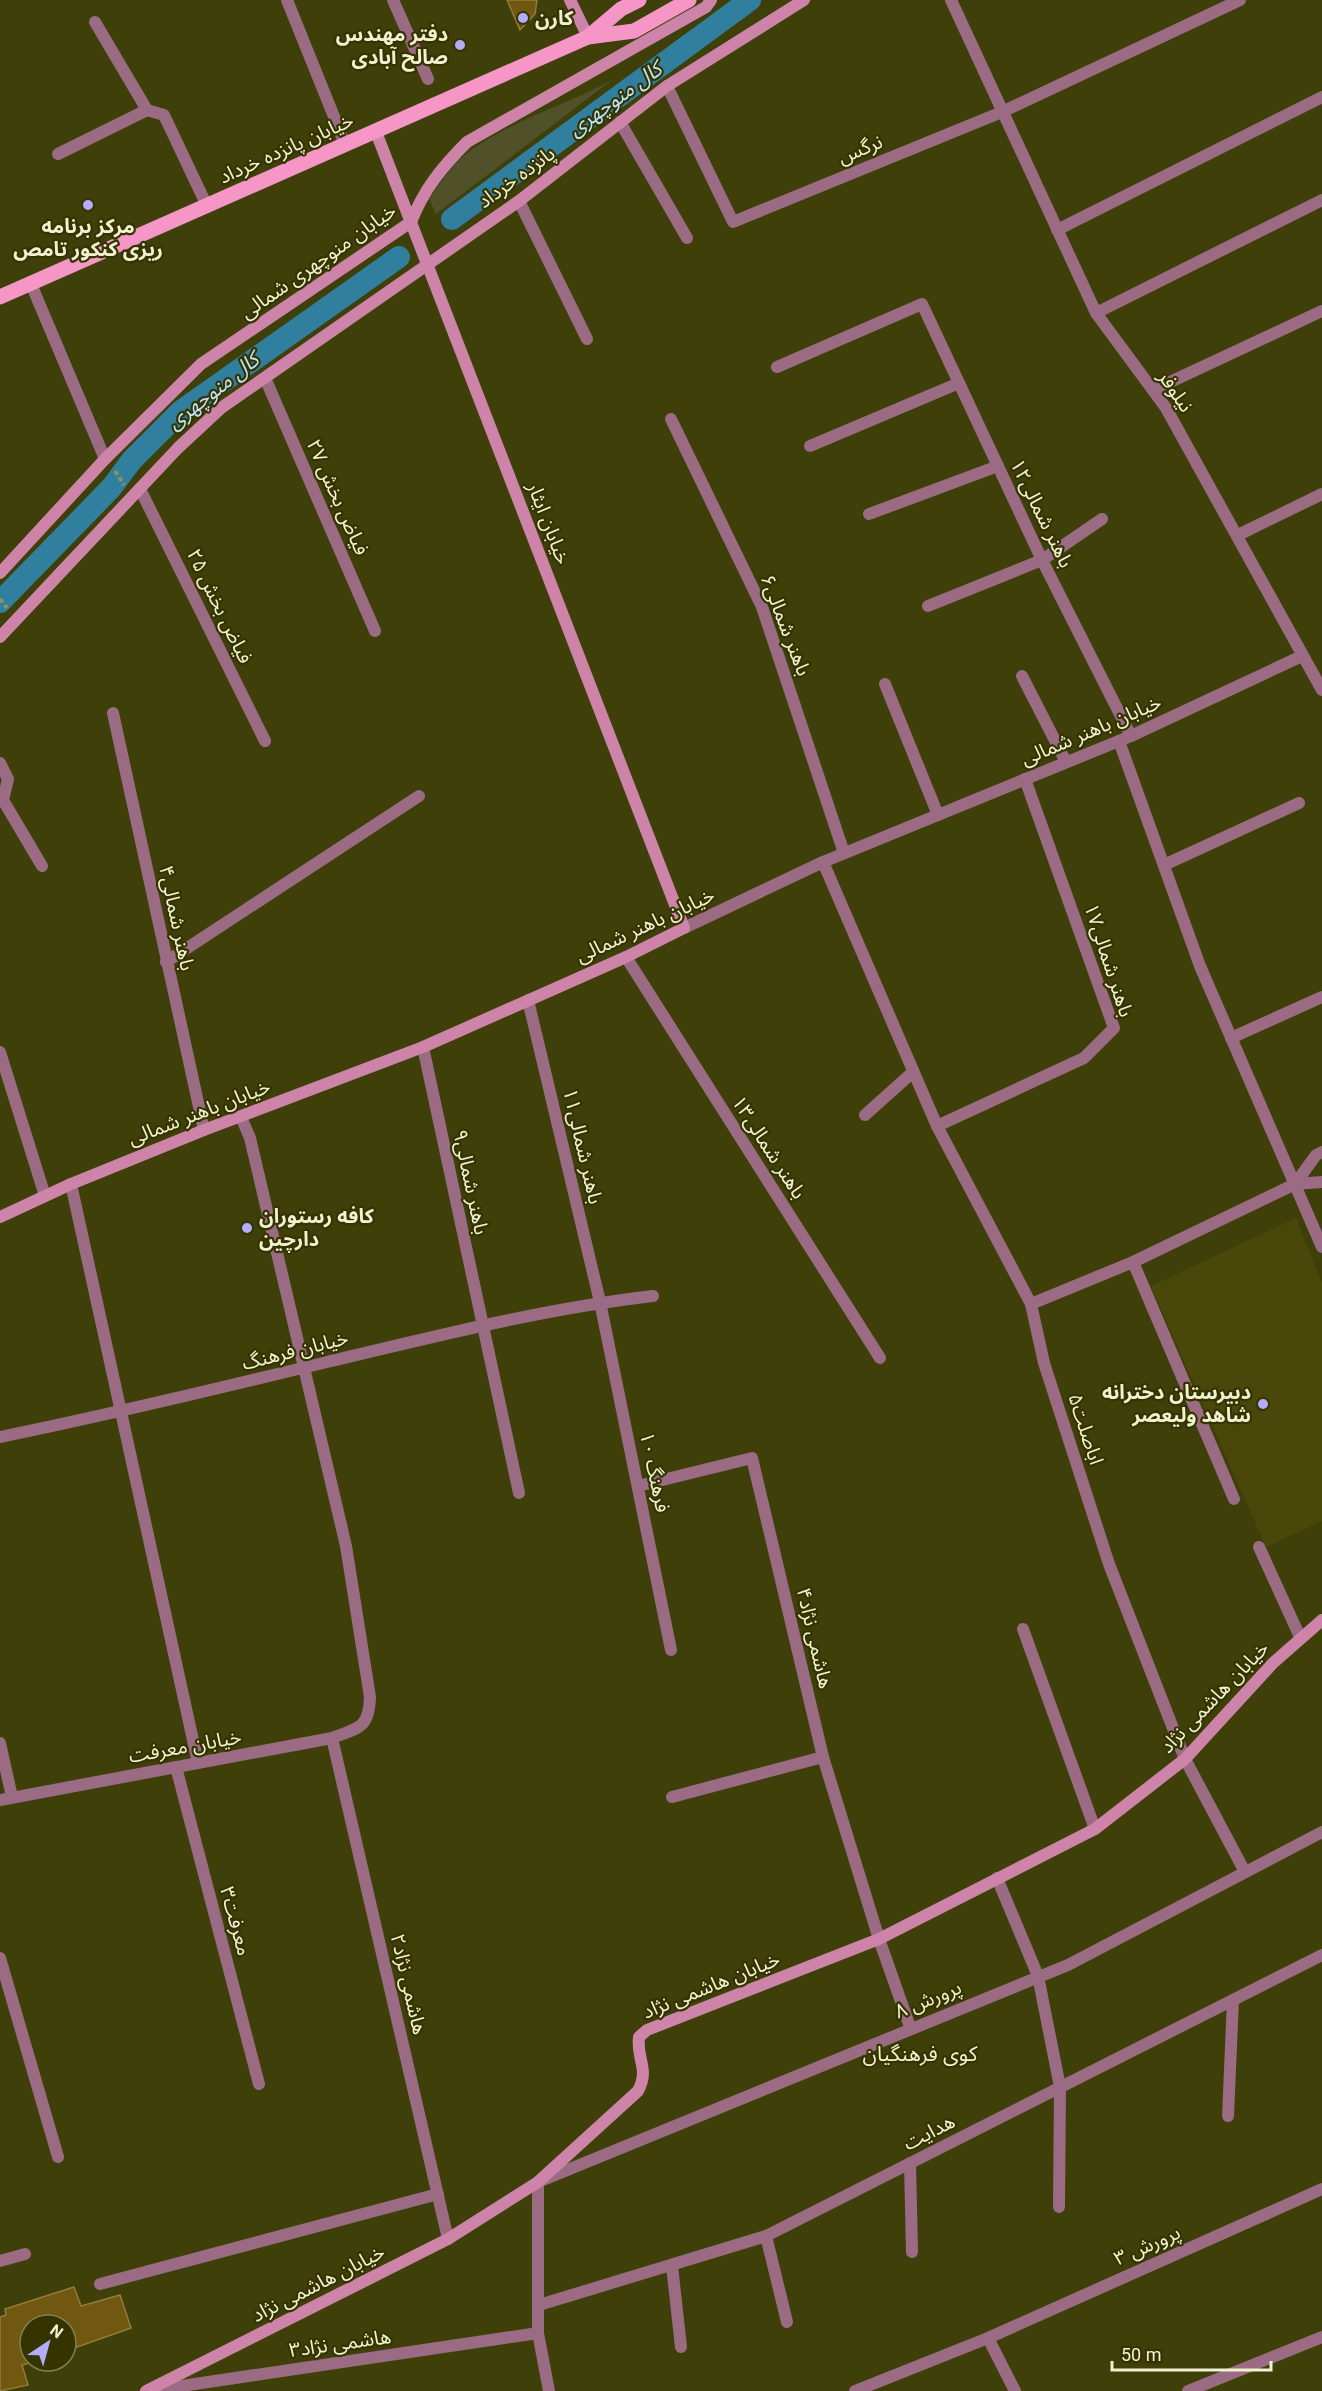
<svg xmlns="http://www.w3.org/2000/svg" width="1322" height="2391" font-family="Roboto,'Noto Sans Arabic',sans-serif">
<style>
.built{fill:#49480a}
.green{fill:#505029}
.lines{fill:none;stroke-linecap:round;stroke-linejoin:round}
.canal{stroke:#317f9f;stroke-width:22}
.building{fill:#705810;stroke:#937b3b;stroke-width:1.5}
.path{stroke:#909064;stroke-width:4;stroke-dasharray:4.5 3;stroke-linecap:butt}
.street{stroke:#9a6b82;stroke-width:12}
.secondary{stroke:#ce84a9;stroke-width:12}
.primary{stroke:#f596c6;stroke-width:15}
.poi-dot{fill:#b5acf9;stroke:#353400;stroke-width:2}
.labels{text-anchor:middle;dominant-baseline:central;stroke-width:4.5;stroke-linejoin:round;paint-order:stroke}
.poi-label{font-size:20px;font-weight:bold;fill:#f1f2d1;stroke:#353400;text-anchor:start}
.street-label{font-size:20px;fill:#f1f2d1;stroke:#353400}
.water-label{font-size:21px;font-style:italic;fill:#bfe5f8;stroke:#353400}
.neighbourhood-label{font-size:21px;fill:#f1f2d1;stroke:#353400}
</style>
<rect width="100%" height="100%" fill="#3f3f0a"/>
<path class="built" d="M 1296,1218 L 1322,1283 L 1322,1521 L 1266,1547 L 1151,1286 Z"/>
<path class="green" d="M 612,80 L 436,214 L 429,199 C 439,185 448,171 460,159 C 500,124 564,106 612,80 Z"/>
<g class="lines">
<g class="canal">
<path d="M 452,219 L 750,0"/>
<path d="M 0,602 L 111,488 L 132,460 L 181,411 L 399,257"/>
</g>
</g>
<g class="building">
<path d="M 507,0 L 537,0 L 535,14 L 520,30 Z"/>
<path d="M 74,2287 L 81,2306 L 120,2295 L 131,2328 L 66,2351 L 66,2325 L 30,2325 L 30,2363 L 22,2365 L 28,2385 L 0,2391 L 0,2317 L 6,2315 L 5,2309 Z"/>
</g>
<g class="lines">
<g class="path">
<path d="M 115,471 L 124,485"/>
<path d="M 0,599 L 7,608"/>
</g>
<g class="street">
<path d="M 287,0 L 345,144"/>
<path d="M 393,0 L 428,79"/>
<path d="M 951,0 L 1096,313 L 1166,408 L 1322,690"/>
<path d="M 95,22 L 147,110"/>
<path d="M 667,86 L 733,222 L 1002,112 L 1240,0"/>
<path d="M 147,110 L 164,115 L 207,206"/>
<path d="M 620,122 L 687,238"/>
<path d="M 58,154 L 147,110"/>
<path d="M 519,201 L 587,339"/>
<path d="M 1057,230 L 1322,97"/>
<path d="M 31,284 L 105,459"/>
<path d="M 1096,313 L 1322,200"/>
<path d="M 777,367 L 922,304 L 1042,560 L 1131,736"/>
<path d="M 265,378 L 375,631"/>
<path d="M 1153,390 L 1322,311"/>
<path d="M 671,419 L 762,607 L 844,853"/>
<path d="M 810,446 L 959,383"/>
<path d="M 140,489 L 265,741"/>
<path d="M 869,514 L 998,466"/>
<path d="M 1238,535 L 1322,494"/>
<path d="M 928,606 L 1042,560 L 1102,519"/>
<path d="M 1022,676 L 1066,762"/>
<path d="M 885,684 L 938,815"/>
<path d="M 113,713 L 204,1130"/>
<path d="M 1119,741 L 1200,966 L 1322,1247"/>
<path d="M 0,763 L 8,779 L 3,800 L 42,866"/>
<path d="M 823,862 L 937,1126 L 1031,1304 L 1044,1363 L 1109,1564 L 1185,1759 L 1245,1872"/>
<path d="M 1164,865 L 1299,803"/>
<path d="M 684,928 L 823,862 L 1131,736 L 1302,656"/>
<path d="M 626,957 L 880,1358"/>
<path d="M 166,962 L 419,796"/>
<path d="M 528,1000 L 600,1302 L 671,1650"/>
<path d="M 1231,1038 L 1322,997"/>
<path d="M 423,1047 L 519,1493"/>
<path d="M 0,1052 L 45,1196"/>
<path d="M 865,1115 L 913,1072"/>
<path d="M 937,1126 L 1084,1058 L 1114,1028 L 1025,779"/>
<path d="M 71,1184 L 198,1763"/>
<path d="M 1295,1184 L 1316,1155 L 1322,1152"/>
<path d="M 1133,1262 L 1234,1499"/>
<path d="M 1031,1304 L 1133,1262 L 1295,1184 L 1322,1182"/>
<path d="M 0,1437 C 108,1415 216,1389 323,1363 C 433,1337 541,1309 653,1296"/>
<path d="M 638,1486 L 752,1458 L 823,1757 L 879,1939 L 910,2027"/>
<path d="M 1259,1547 L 1300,1637"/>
<path d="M 1023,1629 L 1095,1829"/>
<path d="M 332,1738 L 448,2239"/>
<path d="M 0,1743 L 12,1797"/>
<path d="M 176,1767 L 259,2084"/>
<path d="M 672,1797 L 823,1757"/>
<path d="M 0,1800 L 332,1738 C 359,1728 369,1728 370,1697 L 346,1546 L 250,1138 L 241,1117"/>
<path d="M 997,1878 L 1038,1976 L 1060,2087 L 1059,2207"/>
<path d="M 0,1958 L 58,2157"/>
<path d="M 1228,2116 L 1233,2000"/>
<path d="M 910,2163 L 912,2252"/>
<path d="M 766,2236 L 787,2322"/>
<path d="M 0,2261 L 25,2254"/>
<path d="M 672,2266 L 681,2347"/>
<path d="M 100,2284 L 438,2194"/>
<path d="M 539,2305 L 766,2236 L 1322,1955"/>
<path d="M 988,2338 L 1015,2391"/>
<path d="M 148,2391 L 538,2333"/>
<path d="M 549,2391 L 538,2333 L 538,2182 L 1068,1965 L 1322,1832"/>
<path d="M 855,2391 L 988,2338 L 1322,2189"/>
<path d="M 1188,2391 L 1322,2337"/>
</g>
<g class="secondary">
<path d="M 570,0 L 588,37"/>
<path d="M 0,573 L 105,459 L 201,364 L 411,222 C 424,189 442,167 467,142 L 706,7 L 711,0"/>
<path d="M 0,637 L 178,448 L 221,408 L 519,201 L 667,86 L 804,0"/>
<path d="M 0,1217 L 71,1184 L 204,1130 L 423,1047 L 626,957 L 684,928 L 376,132"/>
<path d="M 146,2391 L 448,2239 L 538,2182 L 638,2091 C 650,2068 636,2060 639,2037 L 647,2030 L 879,1939 L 1095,1829 L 1185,1759 L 1273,1663 L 1322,1620"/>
</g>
<g class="primary">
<path d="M 588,37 L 621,9 L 639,0"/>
<path d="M 0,297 L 588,37 L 634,31 L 689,0"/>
</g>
</g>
<g class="poi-dot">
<circle cx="523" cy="18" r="6"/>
<circle cx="460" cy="45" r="6"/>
<circle cx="88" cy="205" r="6"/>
<circle cx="247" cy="1228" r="6"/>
<circle cx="1263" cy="1404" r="6"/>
</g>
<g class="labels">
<g class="poi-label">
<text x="535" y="18">کارن</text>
<text x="448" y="34" text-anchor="end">دفتر مهندس<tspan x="448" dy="23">صالح آبادی</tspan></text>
<text x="88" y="226" text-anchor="middle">مرکز برنامه<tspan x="88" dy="23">ریزی کنکور تامص</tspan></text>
<text x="259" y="1216">کافه رستوران<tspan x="259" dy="23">دارچین</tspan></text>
<text x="1251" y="1392" text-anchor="end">دبیرستان دخترانه<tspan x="1251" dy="23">شاهد ولیعصر</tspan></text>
</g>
<g class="street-label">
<text transform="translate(286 148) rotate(-24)">خیابان پانزده خرداد</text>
<text transform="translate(860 149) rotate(-22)">نرگس</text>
<text transform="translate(516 177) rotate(-36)">پانزده خرداد</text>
<text transform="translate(318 261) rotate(-35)">خیابان منوچهری شمالی</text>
<text transform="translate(1176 391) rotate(56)">نیلوفر</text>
<text transform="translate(338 497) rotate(66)">فیاض بخش ۲۷</text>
<text transform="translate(1042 513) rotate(64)">باهنر شمالی۱۲</text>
<text transform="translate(549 523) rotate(69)">خیابان ایثار</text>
<text transform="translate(220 606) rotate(64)">فیاض بخش ۲۵</text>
<text transform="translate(786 625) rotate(69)">باهنر شمالی۶</text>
<text transform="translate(1091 730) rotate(-23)">خیابان باهنر شمالی</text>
<text transform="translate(177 918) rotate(78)">باهنر شمالی۴</text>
<text transform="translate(645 925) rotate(-25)">خیابان باهنر شمالی</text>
<text transform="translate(1109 960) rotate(72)">باهنر شمالی۱۷</text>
<text transform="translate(199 1112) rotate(-21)">خیابان باهنر شمالی</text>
<text transform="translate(583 1146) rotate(77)">باهنر شمالی۱۱</text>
<text transform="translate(769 1147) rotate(57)">باهنر شمالی۱۳</text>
<text transform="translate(471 1182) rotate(78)">باهنر شمالی۹</text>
<text transform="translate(295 1350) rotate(-14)">خیابان فرهنگ</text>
<text transform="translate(1086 1429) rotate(72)">اباصلت۵</text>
<text transform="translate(655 1472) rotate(78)">فرهنگ ۱۰</text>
<text transform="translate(815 1638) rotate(77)">هاشمی نژاد۴</text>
<text transform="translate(1214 1697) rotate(-46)">خیابان هاشمی نژاد</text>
<text transform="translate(185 1746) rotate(-10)">خیابان معرفت</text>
<text transform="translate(236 1921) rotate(75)">معرفت۳</text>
<text transform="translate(409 1984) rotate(77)">هاشمی نژاد۲</text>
<text transform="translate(711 1985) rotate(-22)">خیابان هاشمی نژاد</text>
<text transform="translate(928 1999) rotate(-22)">پرورش ۸</text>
<text transform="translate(929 2132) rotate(-27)">هدایت</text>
<text transform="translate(1147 2245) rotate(-24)">پرورش ۳</text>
<text transform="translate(318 2283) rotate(-27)">خیابان هاشمی نژاد</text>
<text transform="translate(340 2343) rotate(-8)">هاشمی نژاد۳</text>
</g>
<g class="water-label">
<text transform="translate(615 99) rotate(-36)">کال منوچهری</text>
<text transform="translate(213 391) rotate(-38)">کال منوچهری</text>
</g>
<g class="neighbourhood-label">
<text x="920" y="2054">کوی فرهنگیان</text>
</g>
</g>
<g transform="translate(48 2343) rotate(36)"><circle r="28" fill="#353400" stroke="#808054" stroke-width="1.5"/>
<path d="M0-4.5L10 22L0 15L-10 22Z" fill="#b5acf9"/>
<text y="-9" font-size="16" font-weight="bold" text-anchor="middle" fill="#f1f2d1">N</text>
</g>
<path d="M1112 2361v9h159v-9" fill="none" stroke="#f1f2d1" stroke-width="3"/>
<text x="1121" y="2361" font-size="18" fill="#f1f2d1" stroke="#353400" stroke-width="4.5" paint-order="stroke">50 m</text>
</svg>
